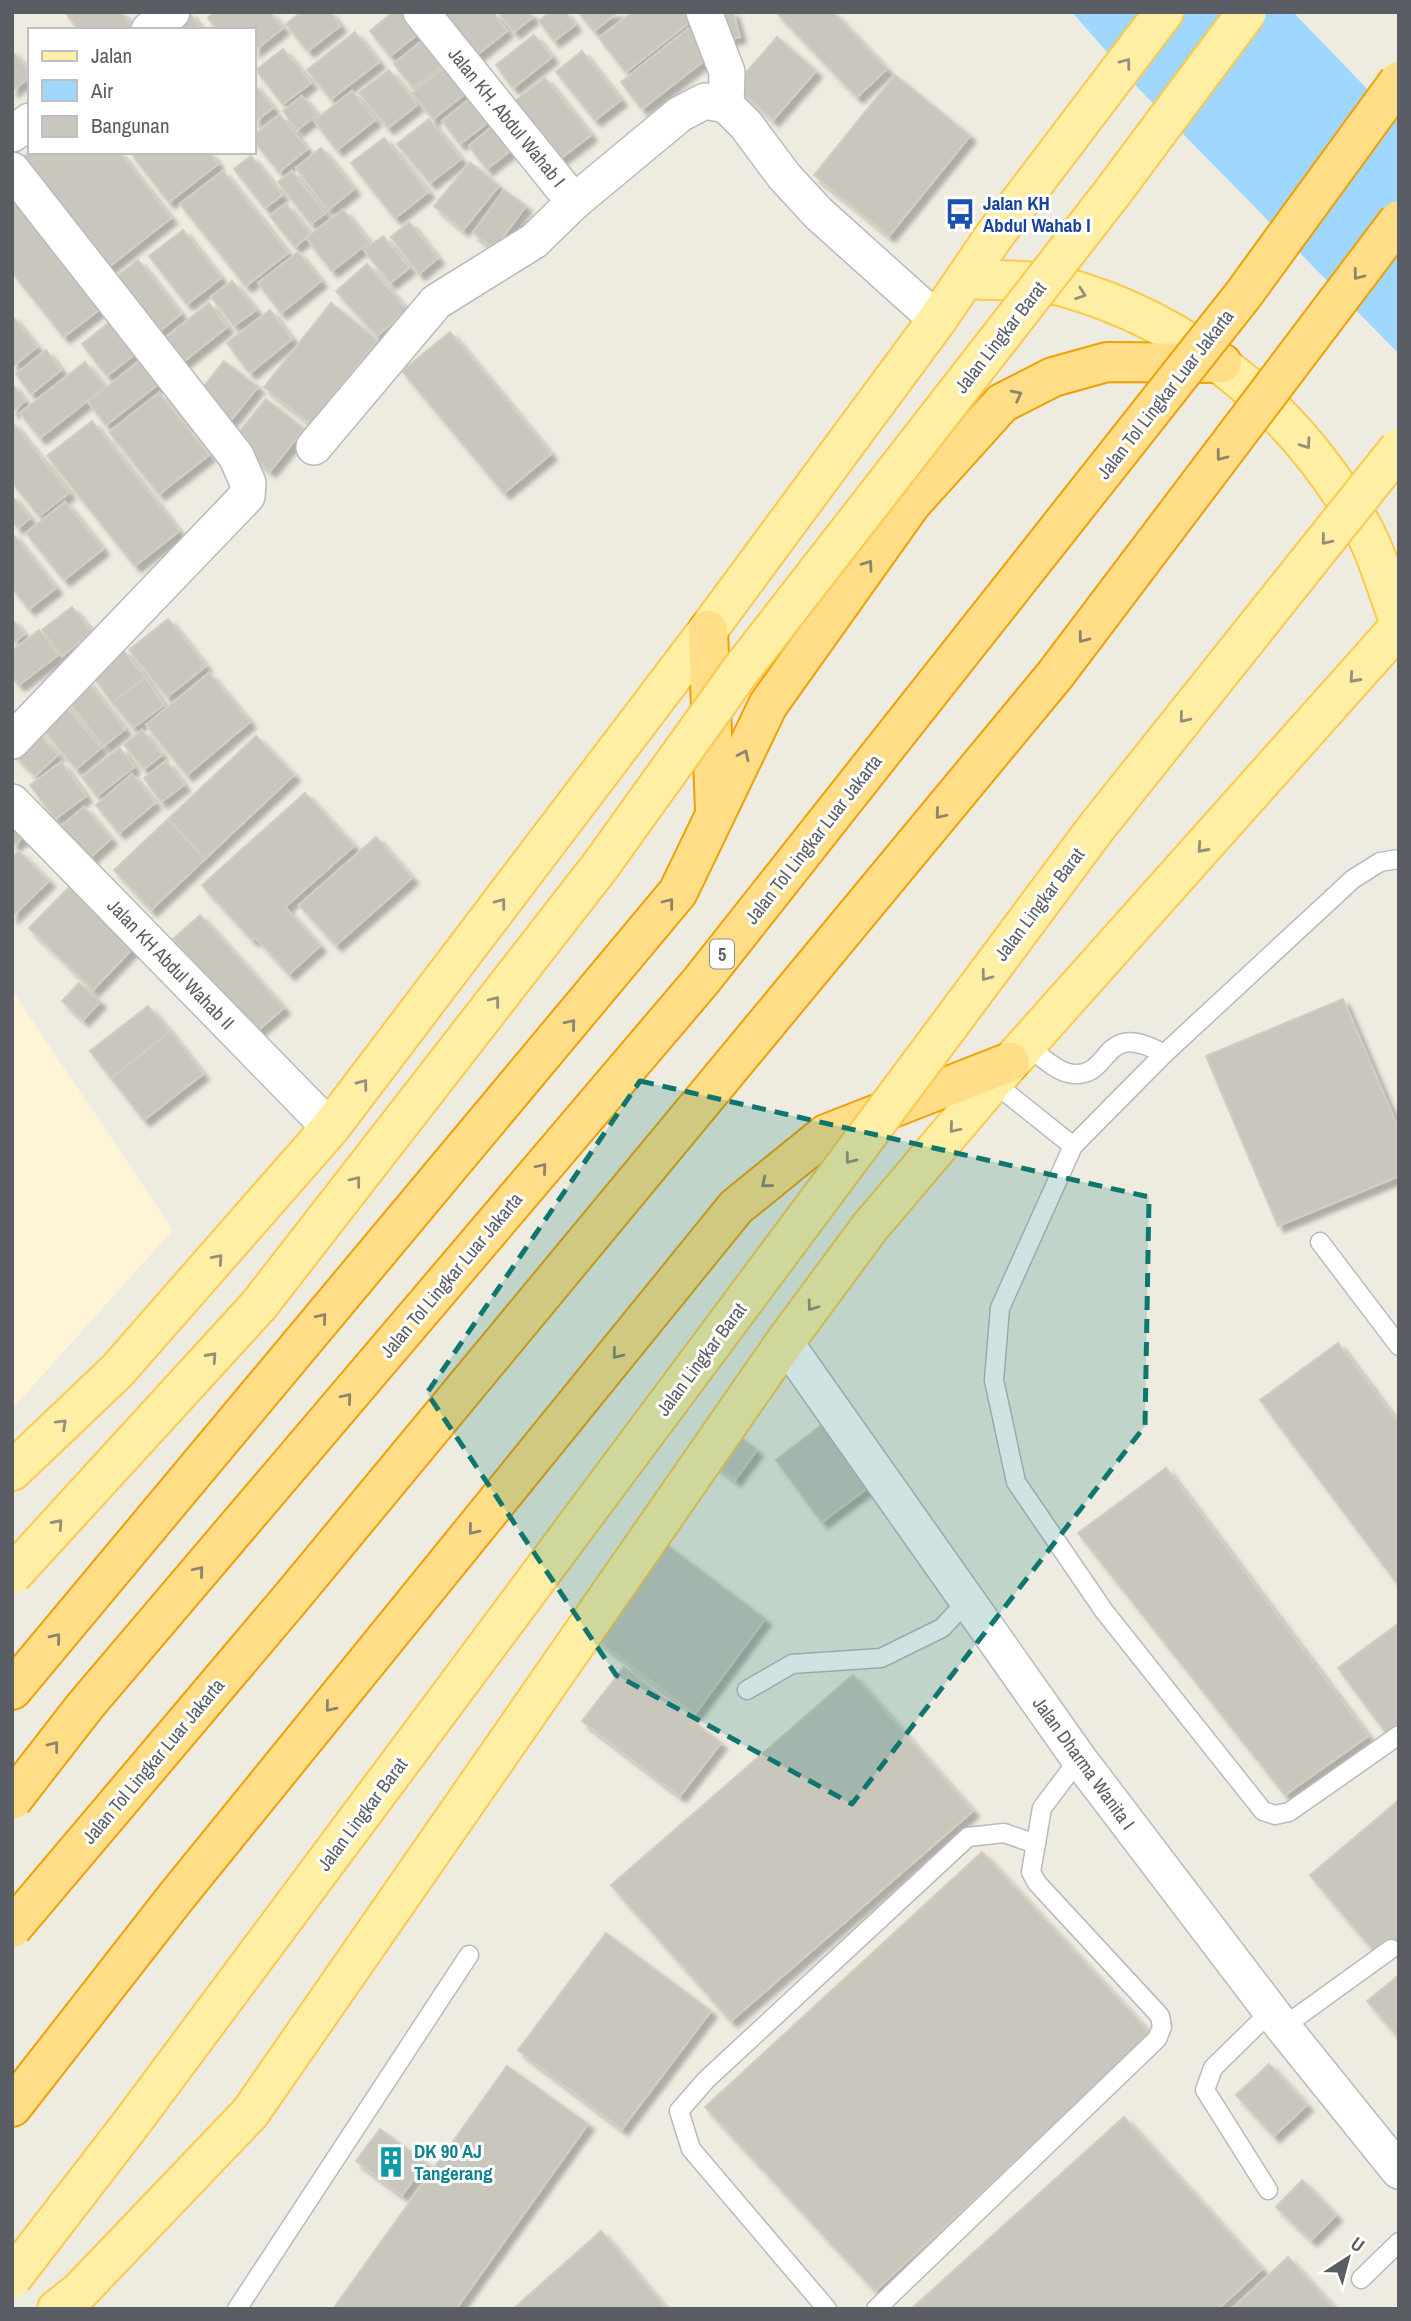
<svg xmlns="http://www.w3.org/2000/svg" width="1411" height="2321" font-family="'Archivo Narrow',sans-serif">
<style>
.commercial{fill:#fff4d5}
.water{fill:#a0d7ff}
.building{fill:#c9c6be;stroke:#d3cdbf;stroke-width:2;filter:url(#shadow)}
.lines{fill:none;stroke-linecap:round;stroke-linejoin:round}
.lane-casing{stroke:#b7babf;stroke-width:21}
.street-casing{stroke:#b7babf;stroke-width:38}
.primary-casing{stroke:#fec84a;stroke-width:42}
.highway-casing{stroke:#efa000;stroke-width:42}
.lane{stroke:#fff;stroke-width:18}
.street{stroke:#fff;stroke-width:35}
.primary{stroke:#ffefa5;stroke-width:38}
.highway{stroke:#ffde87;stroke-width:38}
.primary-bridge-casing{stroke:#fec84a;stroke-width:42;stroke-linecap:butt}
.highway-bridge-casing{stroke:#efa000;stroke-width:42;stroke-linecap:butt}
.primary-bridge{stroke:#ffefa5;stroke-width:38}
.highway-bridge{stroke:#ffde87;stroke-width:38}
.oneway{stroke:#94917b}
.oneway2{stroke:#8c846e}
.marked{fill:#0f766e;fill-opacity:0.2;stroke:#0f766e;stroke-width:5;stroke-dasharray:14 9;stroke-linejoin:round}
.labels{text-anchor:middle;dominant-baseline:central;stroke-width:6;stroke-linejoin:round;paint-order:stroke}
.shield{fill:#fff;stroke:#8c8e92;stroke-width:2}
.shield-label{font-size:18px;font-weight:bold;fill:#5a5e64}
.street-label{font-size:19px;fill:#5a5e64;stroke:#fff}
.transit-label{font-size:19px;font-weight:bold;fill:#164399;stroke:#fff;text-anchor:start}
.culture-label{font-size:19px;font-weight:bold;fill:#0d838f;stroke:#fff;text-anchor:start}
</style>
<defs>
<filter id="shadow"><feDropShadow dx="6" dy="6" stdDeviation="2" flood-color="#0004"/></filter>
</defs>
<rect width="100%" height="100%" fill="#eeebe1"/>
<path class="commercial" d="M 12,990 L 173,1230 L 12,1409 Z"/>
<path class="water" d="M 1072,12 L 1293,12 L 1399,122 L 1399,354 L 1139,89 Z"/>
<g class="building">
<path d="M 65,12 L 121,12 L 134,29 L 79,30 Z"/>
<path d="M 189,12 L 202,30 L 165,30 Z"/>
<path d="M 214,12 L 270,12 L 283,28 L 254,51 L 254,30 L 217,30 L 208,18 Z"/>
<path d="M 301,12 L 330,12 L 340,26 L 308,51 L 286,24 Z"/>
<path d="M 393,12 L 410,12 L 424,29 L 390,56 L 370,31 Z"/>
<path d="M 441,12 L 493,12 L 507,31 L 473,58 Z"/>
<path d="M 498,12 L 529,12 L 533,17 L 514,32 Z"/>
<path d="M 549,12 L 565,12 L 575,25 L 554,41 L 539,21 Z"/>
<path d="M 578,12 L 618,12 L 594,31 Z"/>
<path d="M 633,12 L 703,12 L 626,72 L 599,38 Z"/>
<path d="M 708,12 L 733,12 L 740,37 L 716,42 Z"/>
<path d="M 776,12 L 833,12 L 887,69 L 857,97 Z"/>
<path d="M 693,25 L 715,52 L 642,109 L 621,82 Z"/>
<path d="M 355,32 L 379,62 L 331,99 L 307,70 Z"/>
<path d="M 534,35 L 552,57 L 513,88 L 496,65 Z"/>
<path d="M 428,36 L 448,61 L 413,88 L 394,64 Z"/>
<path d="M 777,37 L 816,71 L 773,120 L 734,86 Z"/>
<path d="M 283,49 L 311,83 L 283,104 L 256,70 Z"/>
<path d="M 12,51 L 30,73 L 30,77 L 12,91 Z"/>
<path d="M 582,51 L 621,100 L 595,120 L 556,72 Z"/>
<path d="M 455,59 L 476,85 L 433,119 L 412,93 Z"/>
<path d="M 389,70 L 417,105 L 388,128 L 359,93 Z"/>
<path d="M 895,75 L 970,136 L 889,236 L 814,175 Z"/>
<path d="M 545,78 L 591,135 L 552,165 L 507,107 Z"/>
<path d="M 254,84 L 273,108 L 254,122 Z"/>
<path d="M 352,91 L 375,120 L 337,150 L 314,121 Z"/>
<path d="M 480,91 L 498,114 L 460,144 L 442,121 Z"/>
<path d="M 302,96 L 317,115 L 297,130 L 283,111 Z"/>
<path d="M 280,115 L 307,149 L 279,172 L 254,141 L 254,135 Z"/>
<path d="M 429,119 L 461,159 L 430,183 L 397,144 Z"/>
<path d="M 500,120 L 519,144 L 487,169 L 469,146 Z"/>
<path d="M 384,138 L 428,192 L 395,218 L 351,163 Z"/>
<path d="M 321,148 L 354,189 L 328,210 L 296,168 Z"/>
<path d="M 30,152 L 119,152 L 171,218 L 101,273 L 15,164 Z"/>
<path d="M 130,152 L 209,152 L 218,164 L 169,202 Z"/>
<path d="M 251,156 L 282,195 L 265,208 L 234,169 Z"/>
<path d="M 470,162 L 499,186 L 463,230 L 434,206 Z"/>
<path d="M 223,171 L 288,253 L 246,286 L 180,204 Z"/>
<path d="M 292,171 L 325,213 L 311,224 L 278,182 Z"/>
<path d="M 12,180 L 110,301 L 64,337 L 12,272 Z"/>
<path d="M 504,190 L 526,206 L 494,249 L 473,233 Z"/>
<path d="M 286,204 L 310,234 L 295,247 L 270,216 Z"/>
<path d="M 343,210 L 369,242 L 332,271 L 306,238 Z"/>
<path d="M 409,222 L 438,258 L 419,274 L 391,237 Z"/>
<path d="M 183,230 L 221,278 L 187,304 L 149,256 Z"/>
<path d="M 383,236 L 409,268 L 390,283 L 364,250 Z"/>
<path d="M 298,252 L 321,281 L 281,313 L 258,283 Z"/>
<path d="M 138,260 L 181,314 L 152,337 L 109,283 Z"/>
<path d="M 367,264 L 407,310 L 377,336 L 336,291 Z"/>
<path d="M 232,281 L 256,310 L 234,326 L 211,297 Z"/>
<path d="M 209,303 L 227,327 L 178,366 L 159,343 Z"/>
<path d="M 331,303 L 377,340 L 311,424 L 264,387 Z"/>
<path d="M 270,310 L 292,339 L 250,373 L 227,343 Z"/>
<path d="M 120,314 L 145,346 L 107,376 L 82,344 Z"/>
<path d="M 12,316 L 37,347 L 12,367 Z"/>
<path d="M 450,332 L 551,454 L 504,493 L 402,371 Z"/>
<path d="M 46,350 L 61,370 L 31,394 L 16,374 Z"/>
<path d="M 152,351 L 171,374 L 106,425 L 88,402 Z"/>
<path d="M 224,361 L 258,387 L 226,426 L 193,400 Z"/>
<path d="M 85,362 L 105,387 L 40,438 L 20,413 Z"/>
<path d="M 12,384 L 25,401 L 12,412 Z"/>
<path d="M 159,393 L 209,455 L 159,494 L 109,432 Z"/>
<path d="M 266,399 L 304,429 L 270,471 L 232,441 Z"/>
<path d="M 92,421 L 179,531 L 135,566 L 47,456 Z"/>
<path d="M 12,422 L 69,493 L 39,516 L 12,482 Z"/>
<path d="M 12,496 L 30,518 L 18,528 L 12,521 Z"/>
<path d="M 65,502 L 103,549 L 64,580 L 26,533 Z"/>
<path d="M 12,533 L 56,588 L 29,609 L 12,588 Z"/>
<path d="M 72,607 L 92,632 L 62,656 L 42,630 Z"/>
<path d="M 12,619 L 24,634 L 12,644 Z"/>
<path d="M 168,619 L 206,666 L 167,697 L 129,650 Z"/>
<path d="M 39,630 L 58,655 L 19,685 L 12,677 L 12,651 Z"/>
<path d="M 122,649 L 145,678 L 112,702 L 90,672 Z"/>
<path d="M 209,673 L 250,722 L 187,775 L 146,725 Z"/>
<path d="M 145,678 L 164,705 L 133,728 L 112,702 Z"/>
<path d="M 86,680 L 125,729 L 104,746 L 65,697 Z"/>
<path d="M 61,701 L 101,748 L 76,769 L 36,721 Z"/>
<path d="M 33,728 L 58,755 L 35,776 L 12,752 Z"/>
<path d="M 142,730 L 162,755 L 144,769 L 124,745 Z"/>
<path d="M 256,736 L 294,775 L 205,859 L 168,819 Z"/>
<path d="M 120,748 L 134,767 L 97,796 L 82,777 Z"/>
<path d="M 166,761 L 184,785 L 161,802 L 144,778 Z"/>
<path d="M 61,762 L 86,796 L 55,819 L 30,785 Z"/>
<path d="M 132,774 L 155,803 L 119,833 L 96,805 Z"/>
<path d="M 305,793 L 354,846 L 285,907 L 320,946 L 289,974 L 255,937 L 252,940 L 202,885 Z"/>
<path d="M 84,807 L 111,839 L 85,862 L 57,830 Z"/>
<path d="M 168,819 L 205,859 L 151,910 L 114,870 Z"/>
<path d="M 12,826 L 23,837 L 12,847 Z"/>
<path d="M 376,837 L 412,878 L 336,945 L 299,905 Z"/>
<path d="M 19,851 L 49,881 L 12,917 L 12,858 Z"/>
<path d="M 74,882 L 137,944 L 93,990 L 29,928 Z"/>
<path d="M 200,915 L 284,1008 L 256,1032 L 173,939 Z"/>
<path d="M 79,983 L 100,1002 L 83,1020 L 62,1001 Z"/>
<path d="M 1343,999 L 1399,1130 L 1399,1176 L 1278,1226 L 1206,1056 Z"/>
<path d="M 148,1006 L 170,1032 L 111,1078 L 90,1051 Z"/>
<path d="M 170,1032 L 203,1074 L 144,1120 L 111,1078 Z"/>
<path d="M 1338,1343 L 1399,1424 L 1399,1586 L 1260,1400 Z"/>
<path d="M 823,1424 L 870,1486 L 822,1522 L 776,1460 Z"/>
<path d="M 734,1433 L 757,1450 L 735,1480 L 713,1463 Z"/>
<path d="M 1166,1468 L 1368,1736 L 1285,1795 L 1078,1533 Z"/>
<path d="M 661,1541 L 765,1619 L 695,1714 L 591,1635 Z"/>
<path d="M 1399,1623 L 1399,1724 L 1386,1733 L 1338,1668 Z"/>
<path d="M 624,1667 L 721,1743 L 680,1796 L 582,1721 Z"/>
<path d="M 853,1675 L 973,1811 L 731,2021 L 611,1885 Z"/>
<path d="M 1399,1800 L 1399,1948 L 1389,1937 L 1373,1950 L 1310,1875 Z"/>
<path d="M 982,1852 L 1152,2035 L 875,2291 L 705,2107 Z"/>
<path d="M 606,1933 L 711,2011 L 622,2129 L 518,2050 Z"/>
<path d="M 1399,1975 L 1399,2038 L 1367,2001 Z"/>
<path d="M 1269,2064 L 1307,2105 L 1274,2136 L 1236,2095 Z"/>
<path d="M 507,2066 L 588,2124 L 456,2309 L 333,2309 Z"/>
<path d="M 1124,2117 L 1262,2269 L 1218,2309 L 911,2309 Z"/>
<path d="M 380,2129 L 426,2163 L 402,2195 L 356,2161 Z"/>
<path d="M 1302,2180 L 1336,2215 L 1311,2240 L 1276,2207 Z"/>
<path d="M 601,2231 L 666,2309 L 513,2309 Z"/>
<path d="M 1288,2257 L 1335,2309 L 1232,2309 Z"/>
</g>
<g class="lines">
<defs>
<g id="lane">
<path d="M 1399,859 L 1380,862 L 1353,879 L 1164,1054 L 1073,1146 L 1000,1308 L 994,1380 L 1016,1482 L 1104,1611 L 1263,1811 L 1275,1815 L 1289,1812 L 1399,1735"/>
<path d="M 1027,1046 C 1038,1054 1055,1070 1068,1073 C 1114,1083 1097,1016 1164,1054"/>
<path d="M 993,1082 L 1073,1146"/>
<path d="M 1320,1242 L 1399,1346"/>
<path d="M 747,1690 L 792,1664 L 881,1658 L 942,1628 L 967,1601"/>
<path d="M 1283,2027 L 1391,1949"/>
<path d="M 1268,2190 L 1205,2090 L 1213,2068 L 1271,2011"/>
<path d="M 1361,2279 L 1399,2242"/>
<path d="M 237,2309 L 469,1955"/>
<path d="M 827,2309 L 691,2149 L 679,2111 L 706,2080 L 968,1837 L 1004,1833 L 1036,1844"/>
<path d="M 876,2309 L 1157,2039 L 1162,2027 L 1160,2016 L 1037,1883 L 1031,1872 L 1042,1808 L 1079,1759"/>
</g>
<g id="street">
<path d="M 421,12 L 574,202"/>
<path d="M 704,12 L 727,72 L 726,105"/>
<path d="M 149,30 L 172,12"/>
<path d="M 12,134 L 30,121"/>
<path d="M 12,170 L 236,456 L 248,483 L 247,496 L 12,741"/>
<path d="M 314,447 L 436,302 L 534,241 L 574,202 L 680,114 L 705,101 L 726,105 L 746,125 L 784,176 L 818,213 L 937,320"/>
<path d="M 12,802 L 330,1128"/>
<path d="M 785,1342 L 1079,1759 L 1283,2027 L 1399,2171"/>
</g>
<g id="primary">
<path d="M 965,279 C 995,281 1031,279 1060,286 C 1190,321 1293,408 1360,523 C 1377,552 1387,590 1399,621"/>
<path d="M 12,1471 L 117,1371 L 330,1128 L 708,630 L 937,320 L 994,236 L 1164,12"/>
<path d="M 57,2309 L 79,2292 L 250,2113 L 785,1342 L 870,1227 L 993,1082 L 1399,627"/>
</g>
<g id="highway">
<path d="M 708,630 L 715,811"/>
<path d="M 12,1690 L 678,892 L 768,705 L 911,504 L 1002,403 L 1053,377 L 1107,362 L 1222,363"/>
<path d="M 12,2107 L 176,1897 L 736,1207 L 826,1134 L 1010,1062"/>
</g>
</defs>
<use href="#lane" class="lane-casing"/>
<use href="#street" class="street-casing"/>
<use href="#primary" class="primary-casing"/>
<use href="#highway" class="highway-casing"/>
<use href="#lane" class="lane"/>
<use href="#street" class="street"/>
<use href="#primary" class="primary"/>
<use href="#highway" class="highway"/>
<defs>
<g id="primary-bridge">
<path d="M 12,1575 L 259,1305 L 601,865 L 741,670 L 1112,193 L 1247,12"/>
<path d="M 12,2278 L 133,2121 L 1096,828 L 1399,448"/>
</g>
<g id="highway-bridge">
<path d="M 12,1800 L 85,1706 L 701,981 L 1243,295 L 1399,81"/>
<path d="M 12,1928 L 291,1598 L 1055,675 L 1399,220"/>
</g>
</defs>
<use href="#primary-bridge" class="primary-bridge-casing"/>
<use href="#highway-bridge" class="highway-bridge-casing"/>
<use href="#primary-bridge" class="primary-bridge"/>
<use href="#highway-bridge" class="highway-bridge"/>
</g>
<defs><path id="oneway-chevron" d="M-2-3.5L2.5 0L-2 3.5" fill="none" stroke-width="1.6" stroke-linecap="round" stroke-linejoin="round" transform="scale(1.75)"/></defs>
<g class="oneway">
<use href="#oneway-chevron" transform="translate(1126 63) rotate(-53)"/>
<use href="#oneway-chevron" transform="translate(1081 294) rotate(20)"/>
<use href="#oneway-chevron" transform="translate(1306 444) rotate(55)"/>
<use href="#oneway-chevron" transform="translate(1326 540) rotate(129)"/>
<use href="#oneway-chevron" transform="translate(1354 678) rotate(132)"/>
<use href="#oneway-chevron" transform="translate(1184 718) rotate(129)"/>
<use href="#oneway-chevron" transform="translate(1202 848) rotate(132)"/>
<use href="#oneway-chevron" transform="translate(501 903) rotate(-53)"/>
<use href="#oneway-chevron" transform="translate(986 976) rotate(127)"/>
<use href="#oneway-chevron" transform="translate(495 1001) rotate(-52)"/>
<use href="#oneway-chevron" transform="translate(363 1084) rotate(-53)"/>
<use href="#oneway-chevron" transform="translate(954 1128) rotate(130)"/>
<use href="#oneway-chevron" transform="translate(850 1159) rotate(127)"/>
<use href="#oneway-chevron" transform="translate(356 1181) rotate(-52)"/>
<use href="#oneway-chevron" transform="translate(218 1259) rotate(-49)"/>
<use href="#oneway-chevron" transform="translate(812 1306) rotate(126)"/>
<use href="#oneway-chevron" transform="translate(212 1357) rotate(-48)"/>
<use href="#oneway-chevron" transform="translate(62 1424) rotate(-44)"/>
<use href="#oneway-chevron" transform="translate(58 1524) rotate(-48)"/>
</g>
<g class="oneway2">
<use href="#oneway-chevron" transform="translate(1358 275) rotate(127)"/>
<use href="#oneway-chevron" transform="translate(1017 395) rotate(-27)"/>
<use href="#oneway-chevron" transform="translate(1221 456) rotate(127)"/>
<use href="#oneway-chevron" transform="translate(868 565) rotate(-55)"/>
<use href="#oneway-chevron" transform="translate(1083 638) rotate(127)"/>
<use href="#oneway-chevron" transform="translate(744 755) rotate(-64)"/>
<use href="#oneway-chevron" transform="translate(940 814) rotate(130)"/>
<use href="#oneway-chevron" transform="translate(669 903) rotate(-52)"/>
<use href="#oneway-chevron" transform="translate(571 1024) rotate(-50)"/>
<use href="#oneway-chevron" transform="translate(542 1168) rotate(-50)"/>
<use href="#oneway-chevron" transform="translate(766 1183) rotate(141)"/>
<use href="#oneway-chevron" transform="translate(322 1318) rotate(-50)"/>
<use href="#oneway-chevron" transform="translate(617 1354) rotate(129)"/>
<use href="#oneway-chevron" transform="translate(347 1398) rotate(-50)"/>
<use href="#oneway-chevron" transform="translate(473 1530) rotate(129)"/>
<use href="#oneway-chevron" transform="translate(199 1571) rotate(-50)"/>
<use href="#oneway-chevron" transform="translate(56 1638) rotate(-51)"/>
<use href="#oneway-chevron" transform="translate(330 1707) rotate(129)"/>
<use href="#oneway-chevron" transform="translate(54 1746) rotate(-52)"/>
</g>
<path class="marked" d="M 640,1081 L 1149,1197 L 1145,1426 L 852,1804 L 616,1675 L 427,1393 Z"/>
<defs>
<symbol id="bus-bare" viewBox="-9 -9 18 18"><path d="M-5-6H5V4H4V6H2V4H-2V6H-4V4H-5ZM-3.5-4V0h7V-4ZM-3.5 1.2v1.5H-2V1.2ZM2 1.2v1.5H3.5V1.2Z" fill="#1a4fb4" stroke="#fff" stroke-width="2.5" paint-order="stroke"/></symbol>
<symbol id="building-bare" viewBox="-9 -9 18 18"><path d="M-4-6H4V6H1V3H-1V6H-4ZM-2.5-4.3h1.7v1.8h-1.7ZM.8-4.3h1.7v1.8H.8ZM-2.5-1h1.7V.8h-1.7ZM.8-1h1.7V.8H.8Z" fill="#0f9aa8" stroke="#fff" stroke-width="2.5" paint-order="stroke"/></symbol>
</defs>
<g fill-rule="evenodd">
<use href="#bus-bare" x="938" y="192" width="44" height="44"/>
<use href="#building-bare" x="369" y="2140" width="44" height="44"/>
</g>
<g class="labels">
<rect class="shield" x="710" y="939.5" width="24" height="29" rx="5"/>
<g class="shield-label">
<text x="722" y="954">5</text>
</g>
<g class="street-label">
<text transform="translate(507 117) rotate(51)">Jalan KH. Abdul Wahab I</text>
<text transform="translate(1000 337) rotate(-52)">Jalan Lingkar Barat</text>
<text transform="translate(1165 394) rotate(-52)">Jalan Tol Lingkar Luar Jakarta</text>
<text transform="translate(813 839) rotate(-52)">Jalan Tol Lingkar Luar Jakarta</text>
<text transform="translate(1039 904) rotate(-53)">Jalan Lingkar Barat</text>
<text transform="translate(171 964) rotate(46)">Jalan KH Abdul Wahab II</text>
<text transform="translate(451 1275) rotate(-50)">Jalan Tol Lingkar Luar Jakarta</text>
<text transform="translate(701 1359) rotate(-53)">Jalan Lingkar Barat</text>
<text transform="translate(153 1761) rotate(-50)">Jalan Tol Lingkar Luar Jakarta</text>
<text transform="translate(1084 1763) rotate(54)">Jalan Dharma Wanita I</text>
<text transform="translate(362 1814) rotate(-53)">Jalan Lingkar Barat</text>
</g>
<g class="transit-label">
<text x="983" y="203">Jalan KH<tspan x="983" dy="22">Abdul Wahab I</tspan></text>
</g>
<g class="culture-label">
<text x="414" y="2151">DK 90 AJ<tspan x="414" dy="22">Tangerang</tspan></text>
</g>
</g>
<rect width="1411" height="2321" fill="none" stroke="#5a5e64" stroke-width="28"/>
<rect x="28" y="28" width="228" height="126" fill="#ffffff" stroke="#bdbfc1" stroke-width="2"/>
<rect x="42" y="51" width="35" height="10" fill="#ffefa5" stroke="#bdbfc1" stroke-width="2"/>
<text x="91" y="63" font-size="21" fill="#5a5e64">Jalan</text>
<rect x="42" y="80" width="35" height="21" fill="#a0d7ff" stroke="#bdbfc1" stroke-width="2"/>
<text x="91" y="98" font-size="21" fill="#5a5e64">Air</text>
<rect x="42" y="116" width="35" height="21" fill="#c9c6be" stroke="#bdbfc1" stroke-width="2"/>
<text x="91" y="133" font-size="21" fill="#5a5e64">Bangunan</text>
<g transform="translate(1348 2258) rotate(36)" stroke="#ffffff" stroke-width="5" paint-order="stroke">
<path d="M0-5L12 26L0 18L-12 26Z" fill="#5a5e64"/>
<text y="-10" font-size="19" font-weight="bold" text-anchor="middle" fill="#5a5e64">U</text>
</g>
</svg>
